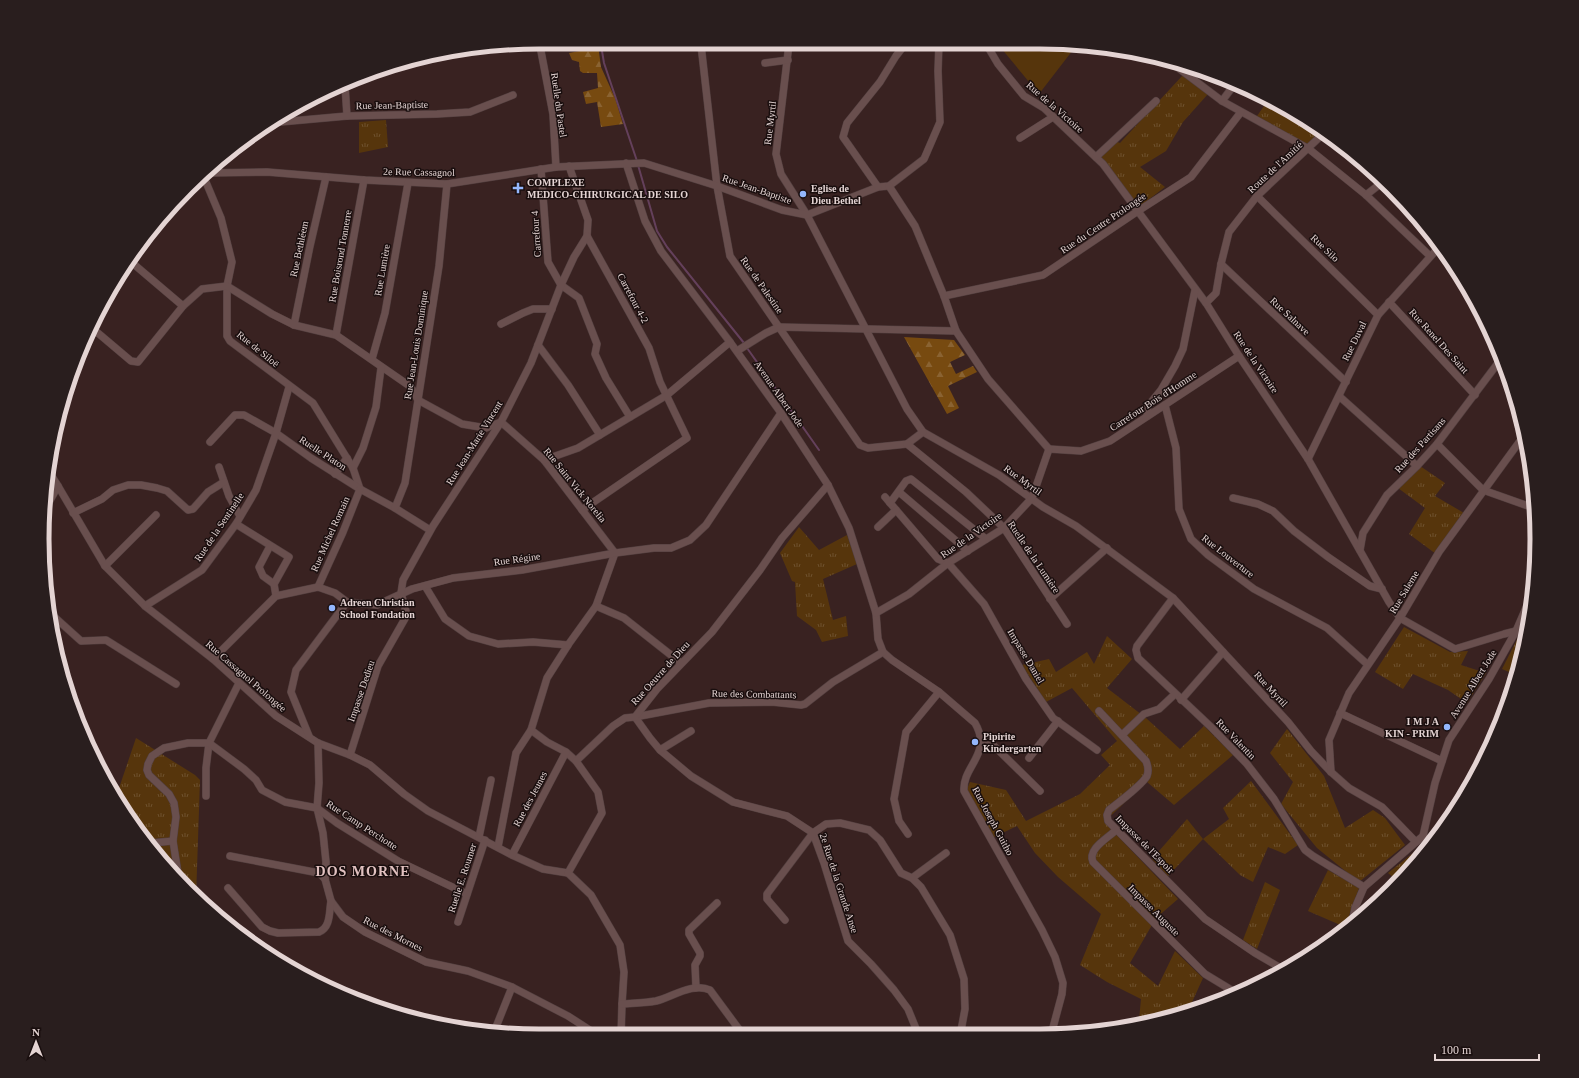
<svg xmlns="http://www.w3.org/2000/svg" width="1579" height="1078" font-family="'Times New Roman',serif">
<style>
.grass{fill:url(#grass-tufts)}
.forest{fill:url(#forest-firs)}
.green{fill:#56350c}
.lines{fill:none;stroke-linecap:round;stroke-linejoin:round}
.stream{stroke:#64405b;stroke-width:2}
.street-casing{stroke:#523f3f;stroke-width:8}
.street{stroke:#694f4e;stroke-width:7}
.poi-dot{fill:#94b7fd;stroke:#190e0e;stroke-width:1.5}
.labels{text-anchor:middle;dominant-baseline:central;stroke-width:3;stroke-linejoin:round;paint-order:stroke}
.street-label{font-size:10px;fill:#e4d4d3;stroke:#190e0e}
.poi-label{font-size:10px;font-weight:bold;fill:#e4d4d3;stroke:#190e0e;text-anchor:start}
.district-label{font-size:14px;font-weight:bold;letter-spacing:1px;fill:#e1c1c0;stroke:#190e0e}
.rim{fill:none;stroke:#e4d4d3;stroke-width:5}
</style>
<defs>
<pattern id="grass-tufts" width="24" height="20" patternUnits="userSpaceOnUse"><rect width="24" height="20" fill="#56350c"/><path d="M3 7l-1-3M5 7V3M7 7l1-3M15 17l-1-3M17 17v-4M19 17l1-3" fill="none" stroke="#6e512e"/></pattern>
<pattern id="forest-firs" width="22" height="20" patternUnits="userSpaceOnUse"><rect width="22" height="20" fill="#774a10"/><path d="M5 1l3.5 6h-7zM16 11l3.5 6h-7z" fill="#8a6332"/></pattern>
</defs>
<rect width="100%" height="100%" fill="#392221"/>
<g class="grass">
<path d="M 1183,75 L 1208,94 L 1183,122 L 1166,151 L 1140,167 L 1165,187 L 1139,207 L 1100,156 L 1115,141 L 1120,143 Z"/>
<path d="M 1269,99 L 1321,132 L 1306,146 L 1257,116 Z"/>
<path d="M 386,120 L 388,147 L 359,153 L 359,122 Z"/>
<path d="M 1420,466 L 1445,483 L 1435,496 L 1464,513 L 1436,554 L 1409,534 L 1425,508 L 1398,488 Z"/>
<path d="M 799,527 L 819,550 L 847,535 L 857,564 L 823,579 L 833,620 L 846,616 L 848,636 L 822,642 L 816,630 L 797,616 L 795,582 L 792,581 L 780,553 Z"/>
<path d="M 1529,616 L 1527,636 L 1516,675 L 1502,669 Z"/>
<path d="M 1404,627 L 1450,652 L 1468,651 L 1461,665 L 1486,673 L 1467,703 L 1448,690 L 1413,674 L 1403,689 L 1375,672 Z"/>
<path d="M 1107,636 L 1132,659 L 1107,688 L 1146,718 L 1180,749 L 1204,726 L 1233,755 L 1174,805 L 1147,782 L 1104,822 L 1178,899 L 1156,918 L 1130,963 L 1158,986 L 1175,951 L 1203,978 L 1188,1011 L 1145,1024 L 1139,1020 L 1141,999 L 1107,982 L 1080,965 L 1101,914 L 1058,877 L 1035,853 L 1017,826 L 992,838 L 967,789 L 970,782 L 1006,790 L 1026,821 L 1080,794 L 1110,765 L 1101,755 L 1117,741 L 1072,688 L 1046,702 L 1022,665 L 1049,659 L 1056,672 L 1087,652 L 1094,664 Z"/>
<path d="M 1287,729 L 1324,776 L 1345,828 L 1373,810 L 1385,818 L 1405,845 L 1359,882 L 1317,848 L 1281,804 L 1293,782 L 1270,753 Z"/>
<path d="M 136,738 L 195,775 L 200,780 L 196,898 L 188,891 L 116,797 Z"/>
<path d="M 1251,781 L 1298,845 L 1285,854 L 1268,847 L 1253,882 L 1240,875 L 1203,839 L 1168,876 L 1152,859 L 1187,819 L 1203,839 L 1229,819 L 1223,808 Z"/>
<path d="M 1427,842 L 1429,844 L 1399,882 L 1388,873 Z"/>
<path d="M 1328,870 L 1359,888 L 1345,927 L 1308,911 Z"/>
<path d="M 1265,882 L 1280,890 L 1257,949 L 1243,940 Z"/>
</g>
<g class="forest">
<path d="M 589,45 L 598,45 L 601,67 L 615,98 L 623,124 L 601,127 L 597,102 L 586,104 L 583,92 L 598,88 L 597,73 L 583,73 L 580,71 L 579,62 L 572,60 L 569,53 L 590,49 Z"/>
<path d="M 904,337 L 954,340 L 965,355 L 950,362 L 956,374 L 973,366 L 977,372 L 948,386 L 959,408 L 947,414 Z"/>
</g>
<path class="green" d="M 996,42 L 1040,42 L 1076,46 L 1039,94 Z"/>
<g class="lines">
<g class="stream">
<path d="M 601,45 L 604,63 L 637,161"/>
<path d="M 638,165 L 657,231 L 667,247 L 744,343"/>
<path d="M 747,348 L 819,450"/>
</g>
<defs>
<g id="street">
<path d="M 985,42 L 998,64 L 1024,96 L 1044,108 L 1103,164 L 1206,303 L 1239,356 L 1308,459 L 1389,602 L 1400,618 L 1455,649 L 1504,634 L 1516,631"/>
<path d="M 789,44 L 776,154 L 781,174 L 807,215 L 907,409 L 923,432 L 999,475 L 1043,507 L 1076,526 L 1173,598 L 1288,722 L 1311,751 L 1331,772 L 1349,788 L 1382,807 L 1416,842"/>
<path d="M 701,45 L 717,186 L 730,256 L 860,445 L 868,448 L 907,444 L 923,432"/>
<path d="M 540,46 L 553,114 L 556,167"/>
<path d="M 765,63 L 788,60"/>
<path d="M 1173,64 L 1222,101 L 1309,149 L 1366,195 L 1430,256"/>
<path d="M 345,85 L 347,116"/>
<path d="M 1222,101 L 1234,85"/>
<path d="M 269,123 L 347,116 L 437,114 L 470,112 L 513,95"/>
<path d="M 1020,138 L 1053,117"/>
<path d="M 1096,157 L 1156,101"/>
<path d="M 626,163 L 645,221 L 661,251 L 730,342 L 781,413 L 828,485 L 849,528 L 876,613 L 878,639 L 883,652 L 892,660 L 939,692 L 975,723 C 993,754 962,766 964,791 L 1042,930 L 1055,957 L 1063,983 L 1062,994 L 1051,1035"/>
<path d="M 569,166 L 588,220 L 587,236 L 649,348 L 660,382 L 687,438 L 582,510"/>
<path d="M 541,169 L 548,262 L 561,285 L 579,298 L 597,344 L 595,354 L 606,378 L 630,417"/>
<path d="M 205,173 L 267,172 L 364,180 L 447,184 L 556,167 L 644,163 L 717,186 L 782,210 L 807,215 L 878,187 L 889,186 L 924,159 L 940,122 L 938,71 L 939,43"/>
<path d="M 203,175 L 221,218 L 232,262 L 227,286 L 227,336 L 230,341 L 313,403 L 353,468 L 360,489"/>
<path d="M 878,187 L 843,137 L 847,123 L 880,82 L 896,56 L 906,43"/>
<path d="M 1366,195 L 1384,181"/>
<path d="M 1257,196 L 1378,315"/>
<path d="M 130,261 L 183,306"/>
<path d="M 1221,264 L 1346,382"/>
<path d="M 944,296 L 1043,275 L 1138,211 L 1191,177 L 1241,112"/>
<path d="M 1389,302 L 1475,395"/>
<path d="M 1206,303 L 1216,293 L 1221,264 L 1229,232 L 1257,196 L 1324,133"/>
<path d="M 501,324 L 523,313 L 533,309 L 552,309"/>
<path d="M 294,325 L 310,246 L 326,177"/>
<path d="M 92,328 L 131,361 L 138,362 L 183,306 L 202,289 L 227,286 L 272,314 L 294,325 L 336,335 L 411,387 L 418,400 L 462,424 L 486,428 L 501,422 L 544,460 L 615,553 L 596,606 L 568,645 L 547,678 L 531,730 L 547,742 L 566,752 L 576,761"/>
<path d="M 336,335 L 364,180"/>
<path d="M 538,345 L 568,385 L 600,435"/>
<path d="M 79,350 L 95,331"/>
<path d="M 737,351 L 766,333 L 779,327 L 956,331"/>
<path d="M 372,359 L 385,313 L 408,183"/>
<path d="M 1339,396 L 1417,466"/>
<path d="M 1165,405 L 1176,448 L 1179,509 L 1191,539 L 1208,555 L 1254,589 L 1327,628 L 1367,664"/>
<path d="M 1147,416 L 1148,406 L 1161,390 L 1175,366 L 1183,349 L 1195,290"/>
<path d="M 210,442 L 235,415 L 244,415 L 276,433 L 311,458 L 360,489 L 395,508 L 430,530"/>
<path d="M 907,444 L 966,492 L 1004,528 L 1067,624"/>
<path d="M 1437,444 L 1483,490 L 1534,508"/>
<path d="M 1049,449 L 1081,451 L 1110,441 L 1239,356"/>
<path d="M 1308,459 L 1378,315 L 1440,246"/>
<path d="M 544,460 L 578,448 L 667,395 L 730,342"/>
<path d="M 219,467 L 229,496 L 240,516"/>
<path d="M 353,468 L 363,448 L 376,407 L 381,368"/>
<path d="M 49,472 L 58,486 L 105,566 L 145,606 L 213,659 L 276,716 L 318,743 L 350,755 L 370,765 L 404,794 L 428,811 L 512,855 L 543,869 L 568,873"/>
<path d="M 335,474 L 347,458"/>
<path d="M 899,492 L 968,551"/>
<path d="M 885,497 L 938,559 L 948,563 L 984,604 L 1026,679 L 1053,718 L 1097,750"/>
<path d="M 1233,498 L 1258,504 L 1273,511 L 1294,531 L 1328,557 L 1370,586 L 1382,589"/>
<path d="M 890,503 L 906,481 L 911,479 L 986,539"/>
<path d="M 395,508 L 405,483 L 439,266 L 447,184"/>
<path d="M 43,513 L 58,486"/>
<path d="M 73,513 L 102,499 L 113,490 L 128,485 L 141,485 L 157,488 L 167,491 L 188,510 L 193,509 L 208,492 L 224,482"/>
<path d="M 236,524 L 289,557 L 274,584 L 276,596"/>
<path d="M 878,527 L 896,510"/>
<path d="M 270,546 L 259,567 L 263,576 L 274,584"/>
<path d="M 1360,550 L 1363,533 L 1387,495 L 1417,466 L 1437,444 L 1498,363 L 1502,357"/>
<path d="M 105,566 L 156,515"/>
<path d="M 425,586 L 445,619 L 469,636 L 498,644 L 533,642 L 568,645"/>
<path d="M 318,587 L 343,532 L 360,489"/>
<path d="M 1173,598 L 1137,646 L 1136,650 L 1138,658 L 1211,727 L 1247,764 L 1274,799 L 1305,850 L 1313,856 L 1364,887"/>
<path d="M 1050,599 L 1107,548"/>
<path d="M 145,606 L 202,570 L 236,524 L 256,490 L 276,433 L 289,387"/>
<path d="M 596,606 L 624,618 L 681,663"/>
<path d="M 50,613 L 81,641 L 106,640 L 176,684"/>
<path d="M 876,613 L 909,594 L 948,563 L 1004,528 L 1032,498 L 1049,449 L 988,379 L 956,331 L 944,296 L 915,226 L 889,186"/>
<path d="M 883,652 L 833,682 L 805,704 L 801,705 L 772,702 L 709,703 L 635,717 L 650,738 L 660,750 L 691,776 L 733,802 L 787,816 L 813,833 L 824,863 L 848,941 L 871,964 L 894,990 L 908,1009 L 919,1036"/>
<path d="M 213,659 L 276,596 L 318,587 L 335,593 L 347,602"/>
<path d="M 1181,700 L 1223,652"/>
<path d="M 1099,711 L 1146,761 C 1148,766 1149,771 1147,776 C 1142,785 1118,803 1109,810 L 1107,815 L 1108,821 L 1205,919 L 1255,953 L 1284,970"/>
<path d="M 1340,713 L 1442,761"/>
<path d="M 1122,735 L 1144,714 L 1159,709 L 1175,694"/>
<path d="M 309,736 L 291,692 L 296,670 L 347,602 L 377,605 L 412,589 L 453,578 L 522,570 L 615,553 L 654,548 L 671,548 L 690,540 L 706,525 L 781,413"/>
<path d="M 981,737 L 989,741 L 1040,791"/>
<path d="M 318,743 L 319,783 L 317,808 L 323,833 L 326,862 L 325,879 L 331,901 L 343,917 L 365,932 L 426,962 L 468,971 L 512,987 L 568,1016 L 599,1036"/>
<path d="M 660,750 L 691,731"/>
<path d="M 350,755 L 378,666 L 407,615 L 401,593 L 403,580 L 433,526 L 501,422 L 531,363 L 561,285 L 574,257 L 587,236"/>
<path d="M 1029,758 L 1058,721"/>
<path d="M 1331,772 L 1329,740 L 1349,693 L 1400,618 L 1439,552 L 1525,434"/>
<path d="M 206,796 L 206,768 L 209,743 L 239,683"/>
<path d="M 1116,830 C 1108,838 1087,849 1093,862 L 1205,974 L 1238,994"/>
<path d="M 908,834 L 899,821 L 894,799 L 906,732 L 939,692"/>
<path d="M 1423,836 L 1431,842"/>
<path d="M 479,837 L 491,780"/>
<path d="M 151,843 L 173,841"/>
<path d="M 498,847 L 516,753 L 531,730"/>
<path d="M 512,855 L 566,752"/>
<path d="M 230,856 L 319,873 L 325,879"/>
<path d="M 178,873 L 173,841 L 176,817 L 174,803 L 169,794 L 149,775 L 147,770 L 148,764 L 152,756 L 164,748 L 188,743 L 209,743 L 244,769 L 256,780 L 262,790 L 285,802 L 317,808 L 337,823 L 398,861 L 467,894"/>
<path d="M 568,873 L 602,813 L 598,792 L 576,761 L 613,726 L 625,718 L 635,717 L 657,689 L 712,632 L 760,570 L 782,538 L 828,485"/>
<path d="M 568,873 L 591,895 L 620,945 L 624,972 L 622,1004 L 621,1036"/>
<path d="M 912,878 L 946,853"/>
<path d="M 228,888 L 262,927 L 270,931 L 278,933 L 319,932 C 331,927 329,912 331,901"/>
<path d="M 785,920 L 767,899 L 767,894 L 813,833 L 826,824 L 840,823 L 869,830 L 880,840 L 901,873 L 912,878 L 921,887 L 950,935 L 964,979 L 965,1009 L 960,1036"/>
<path d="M 458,922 L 485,840"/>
<path d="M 1352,923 L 1355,908 L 1364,887 L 1423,836 L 1435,783 L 1449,740 L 1489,679 L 1516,631 L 1532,594"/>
<path d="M 696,988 L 695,965 L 700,956 L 700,953 L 689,934 L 689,930 L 717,903"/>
<path d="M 622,1004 C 633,1003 645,1003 656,1001 C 672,997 693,982 710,990 L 741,1032 L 747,1036"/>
<path d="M 494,1032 L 512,987"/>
</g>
</defs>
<use href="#street" class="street-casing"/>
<use href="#street" class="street"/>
</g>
<g class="poi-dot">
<path d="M516 182h4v4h4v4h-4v4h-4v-4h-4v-4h4z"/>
<circle cx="803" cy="194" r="4"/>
<circle cx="332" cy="608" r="4"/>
<circle cx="1447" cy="727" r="4"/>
<circle cx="975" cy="742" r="4"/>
</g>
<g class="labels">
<g class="street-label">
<text transform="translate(392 105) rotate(-1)">Rue Jean-Baptiste</text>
<text transform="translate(559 105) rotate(82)">Ruelle du Pastel</text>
<text transform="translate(1055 107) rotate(41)">Rue de la Victoire</text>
<text transform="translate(770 123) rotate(-83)">Rue Myrtil</text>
<text transform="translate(1275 167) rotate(-43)">Route de l'Amitié</text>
<text transform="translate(419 172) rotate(1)">2e Rue Cassagnol</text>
<text transform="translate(757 189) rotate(19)">Rue Jean-Baptiste</text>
<text transform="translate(1103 223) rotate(-34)">Rue du Centre Prolongée</text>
<text transform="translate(536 234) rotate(-94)">Carrefour 4</text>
<text transform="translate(1325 248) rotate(44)">Rue Silo</text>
<text transform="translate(299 249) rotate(-78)">Rue Bethléem</text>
<text transform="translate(340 256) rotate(-80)">Rue Boisrond Tonnerre</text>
<text transform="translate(382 270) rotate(-80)">Rue Lumière</text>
<text transform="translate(762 285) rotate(55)">Rue de Palestine</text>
<text transform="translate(633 298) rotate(62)">Carrefour 4-2</text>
<text transform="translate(1290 316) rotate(43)">Rue Salnave</text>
<text transform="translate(1354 341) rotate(-64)">Rue Duval</text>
<text transform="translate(1439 341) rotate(48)">Rue Renel Des Saint</text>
<text transform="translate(416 345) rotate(-81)">Rue Jean-Louis Dominique</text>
<text transform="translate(258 349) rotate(39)">Rue de Siloë</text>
<text transform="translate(1256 362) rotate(56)">Rue de la Victoire</text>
<text transform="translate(779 394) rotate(55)">Avenue Albert Jode</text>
<text transform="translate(1153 401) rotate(-33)">Carrefour Bois d'Homme</text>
<text transform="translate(474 443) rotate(-58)">Rue Jean-Marie Vincent</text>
<text transform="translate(1420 445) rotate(-48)">Rue des Partisans</text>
<text transform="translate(323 453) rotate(33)">Ruelle Platon</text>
<text transform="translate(1023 480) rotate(36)">Rue Myrtil</text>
<text transform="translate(575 485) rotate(51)">Rue Saint Vick Norelia</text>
<text transform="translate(219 527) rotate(-56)">Rue de la Sentinelle</text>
<text transform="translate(330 534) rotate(-66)">Rue Michel Romain</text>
<text transform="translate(971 535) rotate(-35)">Rue de la Victoire</text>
<text transform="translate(1228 556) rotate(38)">Rue Louverture</text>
<text transform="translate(1034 557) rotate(56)">Ruelle de la Lumière</text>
<text transform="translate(517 559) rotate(-8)">Rue Régine</text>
<text transform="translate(1404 592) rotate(-59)">Rue Saleme</text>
<text transform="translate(1026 656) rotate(59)">Impasse Daniel</text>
<text transform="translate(660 673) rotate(-48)">Rue Oeuvre de Dieu</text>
<text transform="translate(246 676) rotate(41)">Rue Cassagnol Prolongée</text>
<text transform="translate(1473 684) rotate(-58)">Avenue Albert Jode</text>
<text transform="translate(1271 689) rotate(47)">Rue Myrtil</text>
<text transform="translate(361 691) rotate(-71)">Impasse Dedieu</text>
<text transform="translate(754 694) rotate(1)">Rue des Combattants</text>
<text transform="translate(1236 739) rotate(46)">Rue Valentin</text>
<text transform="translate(530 799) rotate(-62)">Rue des Jeunes</text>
<text transform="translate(993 821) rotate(62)">Rue Joseph Guitho</text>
<text transform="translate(362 825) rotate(33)">Rue Camp Perchotte</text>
<text transform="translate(1145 844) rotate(45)">Impasse de l'Espoir</text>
<text transform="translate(462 878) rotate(-72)">Ruelle E. Roumer</text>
<text transform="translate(839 883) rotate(72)">2e Rue de la Grande Anse</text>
<text transform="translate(1154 910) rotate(45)">Impasse Auguste</text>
<text transform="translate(393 934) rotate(27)">Rue des Mornes</text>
</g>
<g class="poi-label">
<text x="527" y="182">COMPLEXE<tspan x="527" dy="12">MEDICO-CHIRURGICAL DE SILO</tspan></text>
<text x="811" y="188">Eglise de<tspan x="811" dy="12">Dieu Bethel</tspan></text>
<text x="340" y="602">Adreen Christian<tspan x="340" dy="12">School Fondation</tspan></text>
<text x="1439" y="721" text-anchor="end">I M J A<tspan x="1439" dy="12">KIN - PRIM</tspan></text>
<text x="983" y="736">Pipirite<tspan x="983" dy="12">Kindergarten</tspan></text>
</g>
<g class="district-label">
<text x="363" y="871">DOS MORNE</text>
</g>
</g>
<path d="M0 0H1579V1078H0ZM539 49H1040A490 490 0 0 1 1530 539V539A490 490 0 0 1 1040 1029H539A490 490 0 0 1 49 539V539A490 490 0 0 1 539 49Z" fill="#291e1e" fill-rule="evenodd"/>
<path class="rim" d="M539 49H1040A490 490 0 0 1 1530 539V539A490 490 0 0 1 1040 1029H539A490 490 0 0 1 49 539V539A490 490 0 0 1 539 49Z"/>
<g transform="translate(36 1042)" stroke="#190e0e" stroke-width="3" paint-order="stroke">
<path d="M0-3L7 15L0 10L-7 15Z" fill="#e4d4d3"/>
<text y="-6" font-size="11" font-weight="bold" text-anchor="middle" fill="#e4d4d3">N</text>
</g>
<path d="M1435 1054v6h104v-6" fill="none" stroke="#e4d4d3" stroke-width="2"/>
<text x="1441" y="1054" font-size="12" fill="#e4d4d3" stroke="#190e0e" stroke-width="3" paint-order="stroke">100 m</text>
</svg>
